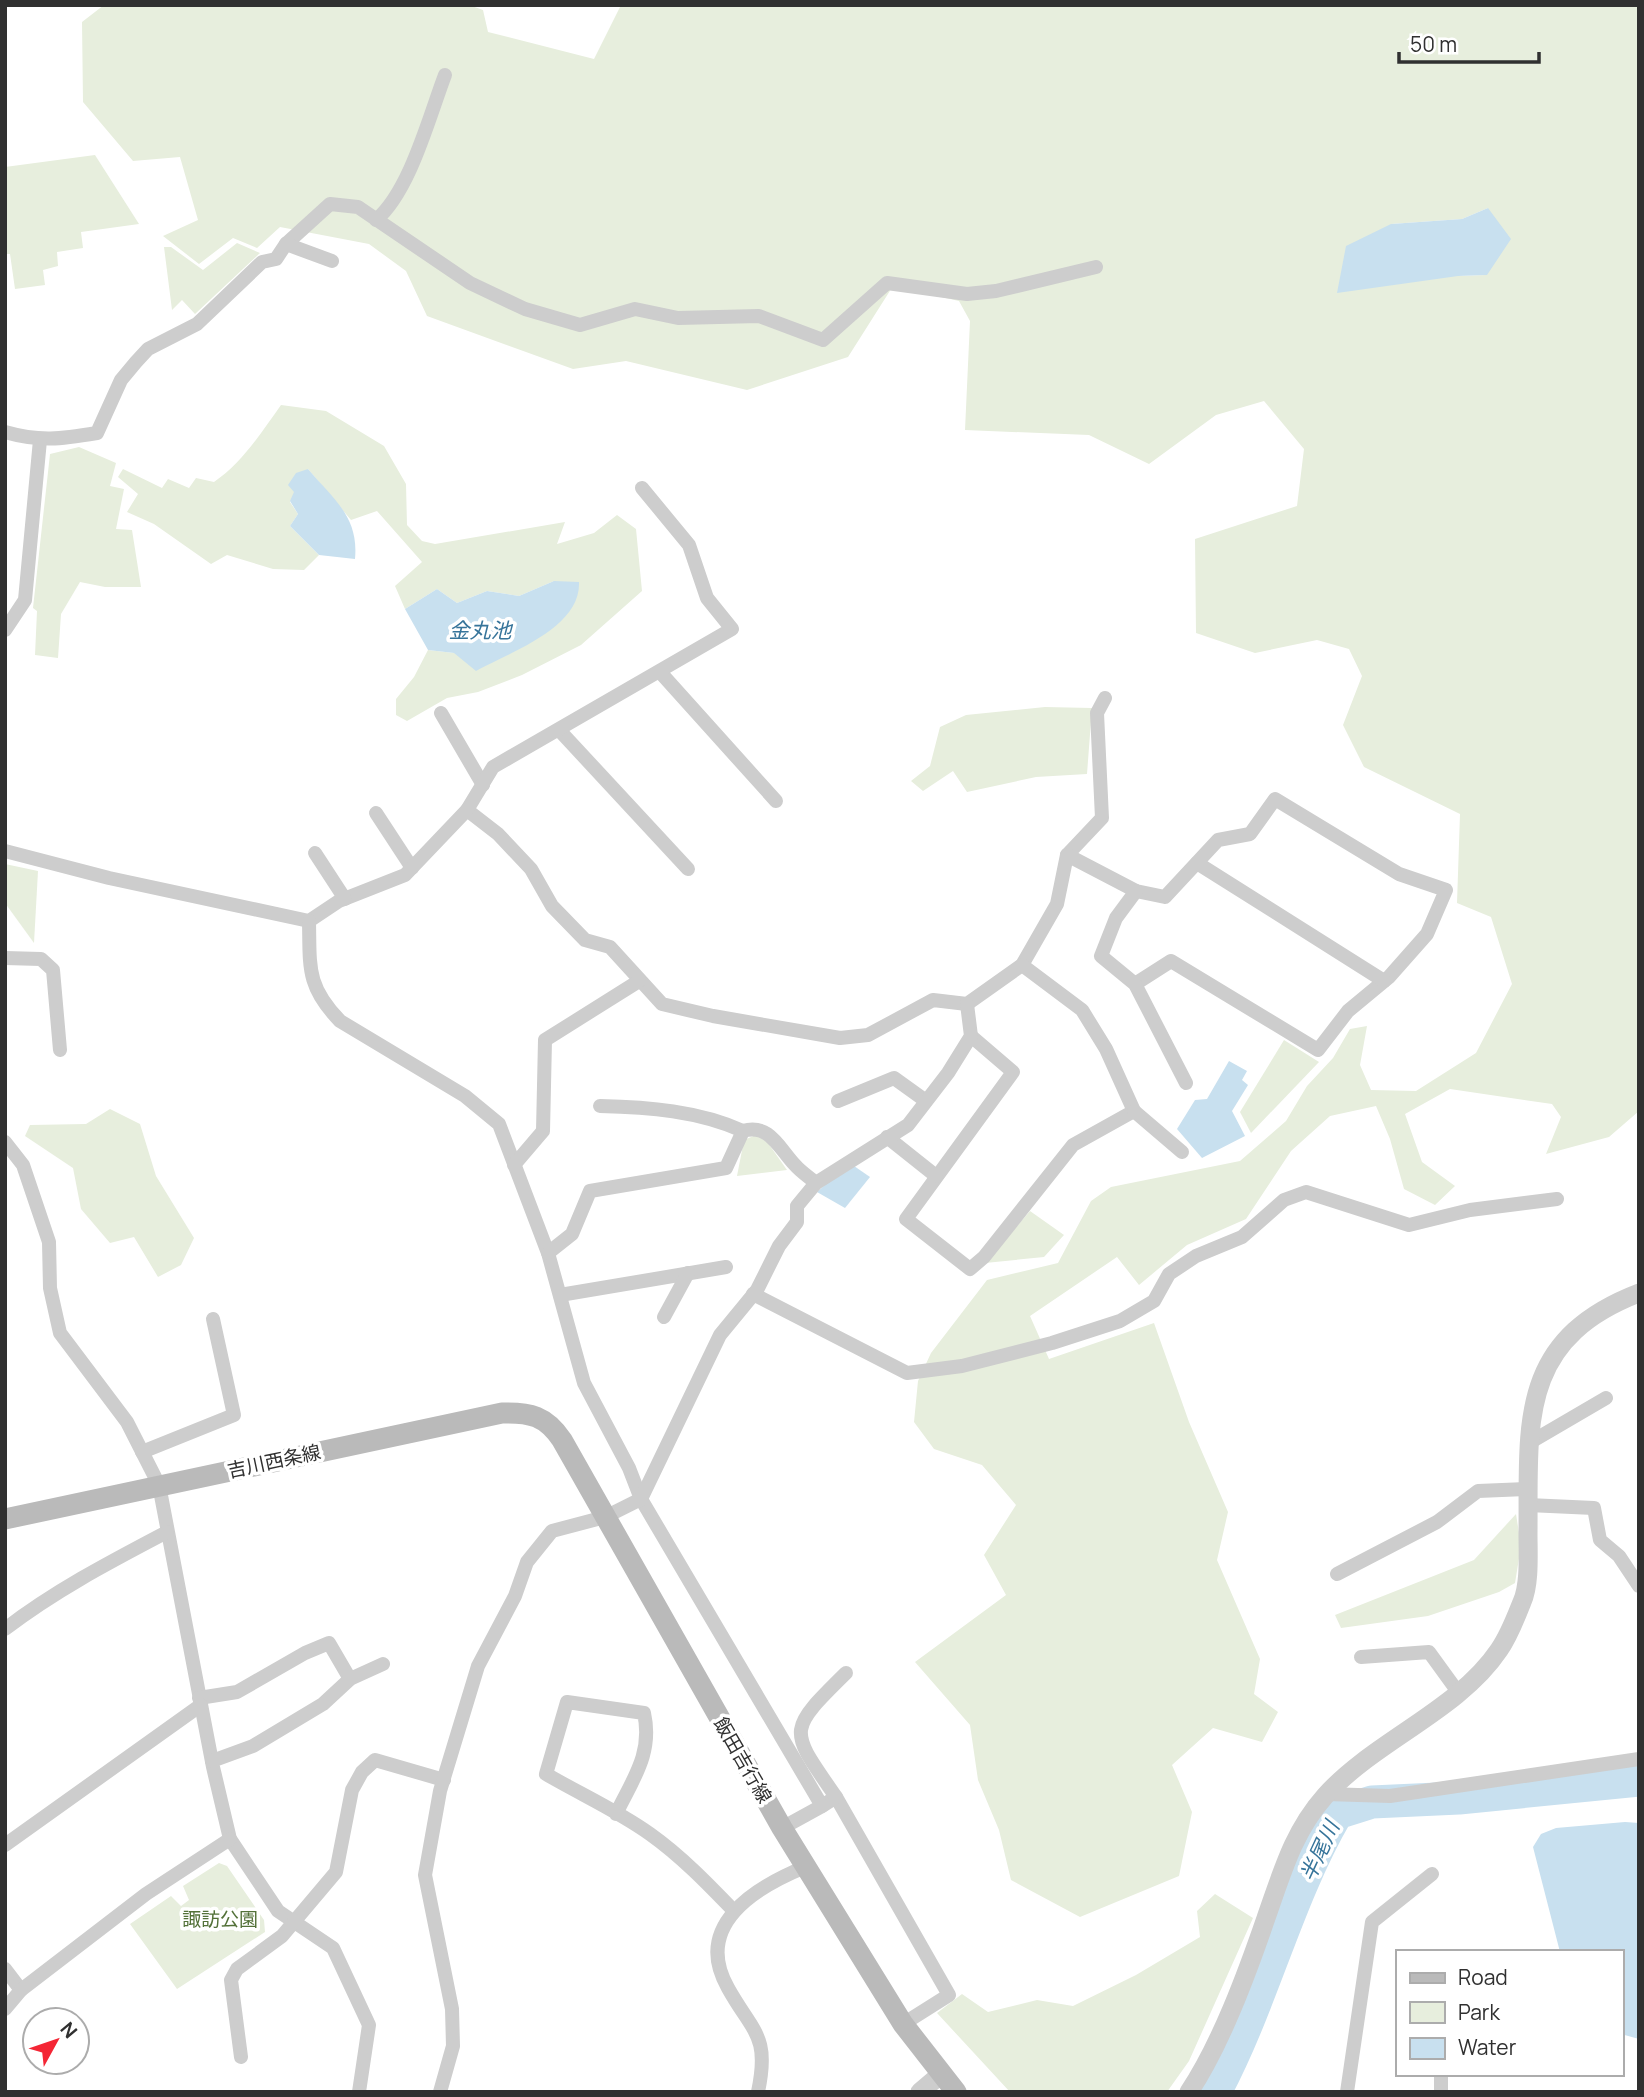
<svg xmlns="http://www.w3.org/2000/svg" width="1644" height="2097" font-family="Manrope,'Noto Sans JP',sans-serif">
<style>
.green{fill:#e7eedd;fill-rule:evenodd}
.water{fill:#c8e0ef}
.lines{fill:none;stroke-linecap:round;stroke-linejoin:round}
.river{stroke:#c8e0ef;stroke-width:33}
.minor{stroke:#cdcdcd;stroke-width:14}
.tertiary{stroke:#cdcdcd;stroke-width:19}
.secondary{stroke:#bababa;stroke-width:21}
.labels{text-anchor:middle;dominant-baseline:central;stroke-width:7;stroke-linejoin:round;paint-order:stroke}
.street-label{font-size:19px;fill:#303030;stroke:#fff}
.park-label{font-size:19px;fill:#537139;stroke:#fff}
.water-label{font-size:21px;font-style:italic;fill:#36749a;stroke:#fff}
</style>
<rect width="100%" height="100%" fill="#fff"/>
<g class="green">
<path d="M 104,5 L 469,5 L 483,10 L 488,32 L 594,59 L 621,5 L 1639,5 L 1639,1111 L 1609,1137 L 1546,1154 L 1561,1117 L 1552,1104 L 1450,1089 L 1405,1114 L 1422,1162 L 1455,1186 L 1435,1205 L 1404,1189 L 1390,1139 L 1376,1106 L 1330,1116 L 1291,1151 L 1246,1219 L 1187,1245 L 1139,1285 L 1117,1257 L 1030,1316 L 1049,1359 L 1154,1323 L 1189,1422 L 1228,1512 L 1217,1560 L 1260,1659 L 1254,1694 L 1278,1712 L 1262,1742 L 1213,1728 L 1172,1765 L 1192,1812 L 1179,1876 L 1080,1917 L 1011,1880 L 999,1830 L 978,1780 L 970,1725 L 915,1662 L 1006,1595 L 984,1555 L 1016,1505 L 982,1465 L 934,1449 L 914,1422 L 918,1381 L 931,1353 L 987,1280 L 1058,1263 L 1091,1201 L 1111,1187 L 1240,1161 L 1286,1121 L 1307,1086 L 1333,1058 L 1350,1029 L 1367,1026 L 1360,1065 L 1371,1090 L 1416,1091 L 1476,1053 L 1512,984 L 1491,917 L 1457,903 L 1460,814 L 1364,767 L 1343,725 L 1362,676 L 1349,649 L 1317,640 L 1255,653 L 1196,633 L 1195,539 L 1297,506 L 1304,449 L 1264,401 L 1216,415 L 1149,464 L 1089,435 L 965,430 L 970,321 L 959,301 L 893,286 L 848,357 L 747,390 L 626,361 L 573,369 L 427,316 L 406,271 L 369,244 L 280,227 L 257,248 L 233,238 L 199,264 L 163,236 L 198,220 L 180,157 L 133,161 L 83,102 L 82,22 ZM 1488,208 L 1486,275 L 1458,276 L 1391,224 L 1462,219 Z"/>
<path d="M 95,155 L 139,224 L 81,232 L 83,248 L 57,252 L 58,266 L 43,270 L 45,285 L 15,289 L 10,254 L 5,254 L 5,167 Z"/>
<path d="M 237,243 L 260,253 L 195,314 L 182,300 L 172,310 L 164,247 L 171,247 L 203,270 Z"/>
<path d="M 281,405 L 326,411 L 384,446 L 406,484 L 407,525 L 422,541 L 435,544 L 565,522 L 557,544 L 594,533 L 617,515 L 636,529 L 642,591 L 581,645 L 522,675 L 478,692 L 447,698 L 407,721 L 396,715 L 396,699 L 414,677 L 428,650 L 454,653 L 554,581 L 519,596 L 487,591 L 457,603 L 437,589 L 405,609 L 395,586 L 422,562 L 377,511 L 351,520 L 308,469 L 290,502 L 298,514 L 290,526 L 319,555 L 304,570 L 273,569 L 227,555 L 211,564 L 154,524 L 127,512 L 138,494 L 118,477 L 123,469 L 162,488 L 168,479 L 189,488 L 196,478 L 214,482 C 242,463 261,433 281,405 Z"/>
<path d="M 79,447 L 116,463 L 110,486 L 124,489 L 116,529 L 132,530 L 141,587 L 105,587 L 80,582 L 61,614 L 58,658 L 35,655 L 37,611 L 33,608 L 50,454 Z"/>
<path d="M 1045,707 L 1092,708 L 1087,774 L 1036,777 L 967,792 L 953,771 L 923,791 L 911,781 L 930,766 L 940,727 L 966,715 Z"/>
<path d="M 5,864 L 38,871 L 34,943 L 5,903 Z"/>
<path d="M 1284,1040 L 1319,1062 L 1251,1133 L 1240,1112 Z"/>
<path d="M 110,1109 L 140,1124 L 156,1176 L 194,1238 L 181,1265 L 158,1277 L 134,1237 L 110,1243 L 81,1209 L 73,1168 L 25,1136 L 30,1125 L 86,1124 Z"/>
<path d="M 756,1135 L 768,1143 L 787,1170 L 737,1176 L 744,1140 Z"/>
<path d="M 1030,1211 L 1064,1235 L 1044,1257 L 985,1263 Z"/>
<path d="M 1516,1514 L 1521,1546 L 1515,1583 L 1499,1592 L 1428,1616 L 1341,1628 L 1335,1615 L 1474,1560 Z"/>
<path d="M 219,1863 L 227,1866 L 264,1920 L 265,1932 L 177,1989 L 130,1924 L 171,1896 L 181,1906 L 189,1900 L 183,1886 Z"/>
<path d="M 1215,1894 L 1253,1918 L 1189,2061 L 1167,2092 L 1010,2092 L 937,2013 L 962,1994 L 988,2012 L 1037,2000 L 1073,2006 L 1136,1975 L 1200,1937 L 1197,1911 Z"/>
</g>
<g class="water">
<path d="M 1488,208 L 1511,239 L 1487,275 L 1458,276 L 1337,293 L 1346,246 L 1391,224 L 1462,219 Z"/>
<path d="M 308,469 C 333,499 359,516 355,559 L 319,555 L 290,526 L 298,514 L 290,501 L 294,492 L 288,485 L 296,473 Z"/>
<path d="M 554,581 L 579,582 C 581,628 510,652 476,671 L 454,653 L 428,650 L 405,609 L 437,589 L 457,603 L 487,591 L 519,596 Z"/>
<path d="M 1229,1061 L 1247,1071 L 1242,1080 L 1248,1085 L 1232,1111 L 1245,1136 L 1202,1158 L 1177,1129 L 1195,1100 L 1207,1099 Z"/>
<path d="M 854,1166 L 870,1177 L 845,1208 L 817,1192 L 836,1175 Z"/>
<path d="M 1625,1822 L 1639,1823 L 1639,2039 L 1621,2034 L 1621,1952 L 1560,1952 L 1533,1847 L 1541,1834 L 1556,1828 Z"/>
</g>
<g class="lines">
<path class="river" d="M 1215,2092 C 1263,2002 1286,1900 1337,1813 L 1372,1802 L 1459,1798 L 1639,1780"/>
<g class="minor">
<path d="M 376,220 C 410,191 429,117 445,75"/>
<path d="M 286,244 L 330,204 L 358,207 L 470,283 L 525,309 L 580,325 L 635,309 L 678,318 L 759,316 L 823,340 L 887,283 L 967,294 L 996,291 L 1096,267"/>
<path d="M 5,432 C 40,442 61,439 97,433 L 121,380 L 136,362 L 148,349 L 197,324 L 262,262 L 276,259 L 286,244 L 332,261"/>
<path d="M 5,630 L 25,600 L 40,440"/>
<path d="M 660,672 L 776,801"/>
<path d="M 441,713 L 483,785"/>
<path d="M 560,731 L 688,869"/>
<path d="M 467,810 L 498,834 L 531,869 L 552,906 L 585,940 L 610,947 L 662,1004 L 713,1016 L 840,1038 L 868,1035 L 933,1000 L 967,1004 L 1022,965 L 1057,904 L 1067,855 L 1102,818 L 1097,713 L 1105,698"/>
<path d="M 376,813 L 412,868"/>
<path d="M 5,851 L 109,878 L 309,921 L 339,901 L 405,875 L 467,810 L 493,767 L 732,629 L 707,598 L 689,545 L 642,488"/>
<path d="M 315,853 L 345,899"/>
<path d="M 1067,855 L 1136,891 L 1165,897 L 1218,840 L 1250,834 L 1275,799 L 1399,874 L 1446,890 L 1427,934 L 1389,977 L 1348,1011 L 1318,1050 L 1171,961 L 1135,984"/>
<path d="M 1197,863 L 1384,981"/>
<path d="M 1136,891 L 1116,918 L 1101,956 L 1135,984 L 1186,1083"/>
<path d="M 309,921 C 310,967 306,986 340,1021 L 465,1096 L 499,1124 L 548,1253 L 584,1383 L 629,1468 L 641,1499 L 822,1806 L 836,1797 L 949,1995 L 903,2024"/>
<path d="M 5,958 L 41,959 L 53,970 L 60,1050"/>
<path d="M 971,1036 L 1013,1072 L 906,1219 L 970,1269 L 984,1257 L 1073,1145 L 1134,1111 L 1106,1049 L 1082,1010 L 1022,965"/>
<path d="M 838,1101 L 894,1078 L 926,1101"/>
<path d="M 600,1106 C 648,1107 699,1111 743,1131"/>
<path d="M 1134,1111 L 1182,1152"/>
<path d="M 887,1137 L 936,1176"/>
<path d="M 5,1142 L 23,1165 L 49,1242 L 50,1288 L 60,1333 L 127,1422 L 159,1485 L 213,1767 L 230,1839 L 278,1911 L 333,1948 L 369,2025 L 359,2092"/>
<path d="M 514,1165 L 543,1131 L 545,1040 L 639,981"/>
<path d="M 548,1253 L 572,1234 L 590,1191 L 726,1168 L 743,1131 C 769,1123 779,1148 795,1165 C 801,1172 809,1177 816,1183"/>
<path d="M 753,1294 L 907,1373 L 962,1366 L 1052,1343 L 1120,1321 L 1154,1301 L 1169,1274 L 1196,1256 L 1242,1237 L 1284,1200 L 1306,1192 L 1409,1225 L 1470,1210 L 1557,1199"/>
<path d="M 560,1295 L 726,1267"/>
<path d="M 664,1317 L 688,1273"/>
<path d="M 1529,1443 L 1606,1398"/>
<path d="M 142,1452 L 234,1415 L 213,1319"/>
<path d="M 1528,1505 L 1594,1508 L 1600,1540 L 1619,1556 L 1639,1586"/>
<path d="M 1337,1574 L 1437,1522 L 1478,1491 L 1528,1489"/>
<path d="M 5,1629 C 56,1590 110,1562 167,1532"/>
<path d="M 1361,1657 L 1429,1652 L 1458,1692"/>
<path d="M 199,1698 L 237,1692 L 305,1653 L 329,1643 L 350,1679"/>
<path d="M 212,1761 L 253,1746 L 323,1704 L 350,1679 L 383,1664"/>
<path d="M 1326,1794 L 1390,1796 L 1639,1759"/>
<path d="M 836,1797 C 789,1729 786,1732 846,1673"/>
<path d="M 616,1814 C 633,1779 653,1753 644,1713 L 567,1702 L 546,1774 C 580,1794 618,1811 650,1834 C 681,1856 708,1884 734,1911"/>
<path d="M 782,1828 L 822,1806"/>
<path d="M 5,1845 L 201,1705"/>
<path d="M 5,1969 L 21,1990"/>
<path d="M 5,2009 L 21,1990 L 146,1894 L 230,1839"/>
<path d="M 241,2057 L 231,1980 L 237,1969 L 282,1936 L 336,1872 L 352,1790 L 362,1772 L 375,1760 L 444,1780"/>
<path d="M 440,2092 L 453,2046 L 452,2009 L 425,1875 L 440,1791 L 478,1666 L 515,1596 L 527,1562 L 552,1531 L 605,1517 L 641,1499 L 720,1335 L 757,1290 L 779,1246 L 797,1222 L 797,1206 L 816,1183 L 908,1125 L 948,1073 L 971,1036 L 967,1004"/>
<path d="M 758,2092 C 770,2035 753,2033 728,1988 C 692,1925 756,1887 805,1867"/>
<path d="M 1347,2092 L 1372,1922 L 1432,1874"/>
<path d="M 1441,2092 L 1441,2074"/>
</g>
<g class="tertiary">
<path d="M 920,2092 L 940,2075"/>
<path d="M 1189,2092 C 1221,2044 1247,1973 1266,1918 C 1282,1873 1293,1832 1325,1796 C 1374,1741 1458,1711 1499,1650 C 1509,1636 1516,1617 1522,1602 C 1530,1584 1528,1554 1528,1534 C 1529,1424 1517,1340 1639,1293"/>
</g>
<path class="secondary" d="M 5,1519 L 502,1413 C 530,1412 546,1416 562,1440 L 782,1828 L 903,2024 L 956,2092"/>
</g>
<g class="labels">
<g class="street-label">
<text transform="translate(274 1461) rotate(-12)">吉川西条線</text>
<text transform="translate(743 1760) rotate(60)">飯田吉行線</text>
</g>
<g class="park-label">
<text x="220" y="1919">諏訪公園</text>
</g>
<g class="water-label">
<text x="480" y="630">金丸池</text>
<text transform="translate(1319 1851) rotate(-65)">半尾川</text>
</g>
</g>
<rect width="1644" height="2097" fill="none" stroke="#303030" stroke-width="14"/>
<rect x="1396" y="1950" width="228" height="126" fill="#ffffff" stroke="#acacac" stroke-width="2"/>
<rect x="1410" y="1973" width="35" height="10" fill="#bababa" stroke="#acacac" stroke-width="2"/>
<text x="1458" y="1985" font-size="21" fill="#303030">Road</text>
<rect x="1410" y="2002" width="35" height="21" fill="#e7eedd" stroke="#acacac" stroke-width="2"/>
<text x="1458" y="2020" font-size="21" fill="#303030">Park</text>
<rect x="1410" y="2038" width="35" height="21" fill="#c8e0ef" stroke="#acacac" stroke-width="2"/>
<text x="1458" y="2055" font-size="21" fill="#303030">Water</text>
<g transform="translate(56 2041) rotate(50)"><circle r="33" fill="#ffffff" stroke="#acacac" stroke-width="2"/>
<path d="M0-5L12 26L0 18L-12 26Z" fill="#f42635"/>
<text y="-10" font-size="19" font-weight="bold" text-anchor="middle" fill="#303030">N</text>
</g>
<path d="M1399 52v10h140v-10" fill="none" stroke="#303030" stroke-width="3.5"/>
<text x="1410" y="52" font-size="21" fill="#303030" stroke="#ffffff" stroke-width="5" paint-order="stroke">50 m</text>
</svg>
